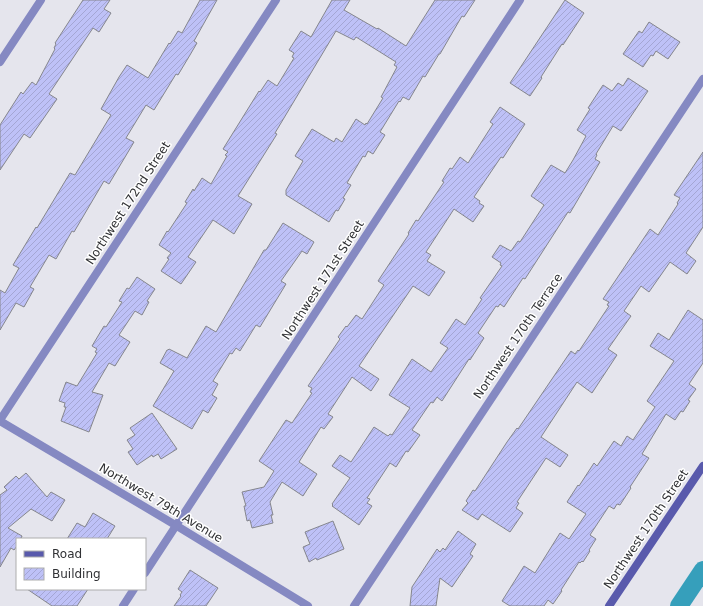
<svg xmlns="http://www.w3.org/2000/svg" width="703" height="606" font-family="'DejaVu Sans',sans-serif">
<style>
.lines{fill:none;stroke-linecap:round;stroke-linejoin:round}
.canal{stroke:#369fbb;stroke-width:18}
.building{fill:url(#building-hatch);stroke:#85868d}
.street{stroke:#8589c2;stroke-width:8}
.secondary{stroke:#595aac;stroke-width:8}
.labels{text-anchor:middle;dominant-baseline:central;stroke-width:3;stroke-linejoin:round;paint-order:stroke}
.street-label{font-size:12px;fill:#313235;stroke:#fff}
</style>
<defs>
<pattern id="building-hatch" width="6" height="6" patternUnits="userSpaceOnUse"><rect width="6" height="6" fill="#bec1f7"/><path d="M-1 1l2-2M0 6l6-6M5 7l2-2" fill="none" stroke="#a4a6d4"/></pattern>
</defs>
<rect width="100%" height="100%" fill="#e5e5ed"/>
<g class="lines">
<path class="canal" d="M 679,606 L 703,570"/>
</g>
<g class="building">
<path d="M 83,0 L 110,0 L 104,9 L 111,13 L 99,32 L 93,28 L 49,94 L 57,99 L 30,138 L 24,134 L 0,170 L 0,125 L 21,92 L 23,94 L 32,82 L 36,85 L 55,49 L 54,48 L 56,44 L 55,43 Z"/>
<path d="M 200,0 L 217,0 L 194,41 L 197,43 L 190,55 L 178,75 L 176,74 L 154,110 L 146,105 L 126,138 L 134,142 L 109,184 L 104,181 L 74,232 L 72,231 L 56,259 L 49,255 L 30,287 L 34,289 L 24,307 L 16,303 L 0,330 L 0,290 L 5,293 L 19,268 L 13,265 L 36,227 L 37,228 L 70,173 L 75,175 L 111,115 L 101,109 L 119,77 L 127,65 L 148,78 L 169,43 L 170,44 L 178,31 L 182,33 Z"/>
<path d="M 332,0 L 350,0 L 344,10 L 377,29 L 378,28 L 406,46 L 435,0 L 475,0 L 464,17 L 462,16 L 440,54 L 439,54 L 425,77 L 423,76 L 409,100 L 403,97 L 400,102 L 399,101 L 380,132 L 385,135 L 373,154 L 368,151 L 365,157 L 363,156 L 347,183 L 351,185 L 343,198 L 345,199 L 338,211 L 336,210 L 329,222 L 286,195 L 286,190 L 303,161 L 295,156 L 312,129 L 334,142 L 336,138 L 342,142 L 356,119 L 365,125 L 366,123 L 367,124 L 383,98 L 381,97 L 397,67 L 394,65 L 396,62 L 356,37 L 354,40 L 336,31 L 275,133 L 277,134 L 238,196 L 252,204 L 234,234 L 213,220 L 188,257 L 196,262 L 181,284 L 161,271 L 169,259 L 167,258 L 171,253 L 159,245 L 167,231 L 168,232 L 187,203 L 185,202 L 193,189 L 194,191 L 202,178 L 211,184 L 227,156 L 225,155 L 228,152 L 223,149 L 259,91 L 260,92 L 268,80 L 277,86 L 294,58 L 292,57 L 294,53 L 289,50 L 301,31 L 311,37 Z"/>
<path d="M 565,0 L 584,13 L 563,45 L 562,44 L 541,77 L 542,78 L 530,96 L 510,83 Z"/>
<path d="M 649,22 L 680,42 L 668,59 L 656,51 L 653,56 L 651,55 L 643,67 L 623,54 L 639,31 L 642,33 Z"/>
<path d="M 628,78 L 648,91 L 621,131 L 613,126 L 596,154 L 597,155 L 595,159 L 600,162 L 570,213 L 568,212 L 525,279 L 523,278 L 504,307 L 500,304 L 498,307 L 496,306 L 478,333 L 484,338 L 470,360 L 469,359 L 442,401 L 437,397 L 433,403 L 431,402 L 412,430 L 420,435 L 408,452 L 406,451 L 396,467 L 390,463 L 367,498 L 370,499 L 367,503 L 372,506 L 359,525 L 332,506 L 333,505 L 332,504 L 350,478 L 332,466 L 340,455 L 351,462 L 374,427 L 388,436 L 390,434 L 392,435 L 410,408 L 389,395 L 412,359 L 431,372 L 448,348 L 440,343 L 456,319 L 465,325 L 482,299 L 480,298 L 502,266 L 500,265 L 501,263 L 492,257 L 500,245 L 511,251 L 518,241 L 520,242 L 544,205 L 531,196 L 551,165 L 565,173 L 573,160 L 586,136 L 577,130 L 590,109 L 588,108 L 603,85 L 612,91 L 618,83 L 623,86 Z"/>
<path d="M 500,107 L 525,124 L 503,158 L 501,157 L 474,197 L 480,201 L 479,203 L 484,206 L 473,222 L 454,209 L 426,252 L 431,255 L 427,261 L 445,272 L 429,296 L 413,286 L 359,366 L 379,379 L 371,391 L 352,377 L 328,414 L 333,417 L 324,429 L 321,427 L 299,462 L 317,474 L 303,496 L 282,482 L 270,502 L 273,515 L 271,515 L 273,523 L 252,528 L 250,520 L 247,521 L 244,506 L 246,506 L 242,492 L 264,487 L 274,471 L 259,461 L 286,420 L 292,423 L 312,393 L 310,392 L 312,388 L 308,386 L 340,339 L 338,337 L 346,326 L 347,327 L 356,315 L 362,319 L 384,285 L 378,281 L 409,234 L 408,233 L 416,220 L 418,221 L 444,182 L 442,181 L 450,168 L 452,169 L 460,157 L 468,163 L 493,124 L 490,122 Z"/>
<path d="M 703,152 L 703,227 L 686,253 L 696,261 L 687,274 L 670,262 L 649,292 L 641,286 L 624,311 L 631,316 L 608,349 L 617,355 L 592,393 L 577,382 L 541,437 L 568,455 L 560,467 L 546,458 L 517,502 L 519,503 L 516,508 L 523,513 L 510,532 L 482,514 L 478,520 L 462,510 L 468,503 L 466,501 L 473,490 L 475,491 L 507,442 L 517,428 L 518,429 L 571,351 L 575,354 L 578,350 L 579,351 L 609,306 L 607,305 L 609,302 L 603,299 L 650,229 L 658,235 L 678,204 L 677,203 L 680,198 L 674,195 Z"/>
<path d="M 283,223 L 314,242 L 307,254 L 302,251 L 281,281 L 286,284 L 260,327 L 256,325 L 240,351 L 236,348 L 232,354 L 230,353 L 213,381 L 218,384 L 212,395 L 217,398 L 208,413 L 203,410 L 192,429 L 153,406 L 174,371 L 160,363 L 167,350 L 168,350 L 169,349 L 187,358 L 206,326 L 216,332 L 264,250 L 266,250 Z"/>
<path d="M 137,277 L 155,289 L 147,301 L 149,302 L 142,315 L 135,311 L 119,335 L 130,342 L 115,366 L 109,363 L 92,392 L 103,395 L 89,432 L 61,421 L 66,407 L 64,407 L 65,403 L 59,401 L 66,382 L 77,386 L 97,353 L 95,352 L 97,349 L 92,346 L 104,326 L 106,327 L 122,302 L 119,301 L 127,288 L 129,289 Z"/>
<path d="M 688,310 L 703,320 L 703,363 L 689,384 L 696,389 L 688,400 L 690,401 L 683,412 L 681,411 L 675,420 L 666,414 L 642,454 L 649,458 L 630,487 L 631,488 L 620,505 L 617,504 L 614,509 L 609,506 L 590,535 L 596,539 L 589,550 L 590,551 L 583,562 L 582,561 L 580,563 L 579,562 L 561,590 L 562,591 L 553,604 L 548,600 L 544,606 L 510,606 L 502,601 L 524,566 L 535,573 L 560,533 L 569,539 L 586,514 L 567,502 L 578,485 L 579,486 L 594,463 L 597,466 L 614,441 L 621,446 L 627,436 L 633,440 L 655,407 L 647,401 L 674,361 L 650,346 L 658,333 L 669,340 Z"/>
<path d="M 152,413 L 177,449 L 161,459 L 158,454 L 153,457 L 152,455 L 137,465 L 128,452 L 133,449 L 127,440 L 135,435 L 130,428 Z"/>
<path d="M 26,473 L 47,497 L 51,492 L 65,500 L 52,521 L 31,509 L 8,528 L 22,536 L 21,539 L 17,539 L 17,546 L 14,550 L 11,548 L 0,567 L 0,495 L 7,490 L 4,487 L 16,476 L 19,479 Z"/>
<path d="M 93,513 L 115,526 L 107,539 L 67,539 L 77,523 L 85,527 Z"/>
<path d="M 333,521 L 344,549 L 317,560 L 316,558 L 309,562 L 303,547 L 310,544 L 305,532 Z"/>
<path d="M 458,531 L 476,544 L 470,554 L 473,556 L 452,587 L 440,578 L 436,606 L 410,606 L 412,587 L 437,549 L 440,552 L 443,548 L 445,550 Z"/>
<path d="M 190,570 L 218,588 L 206,606 L 174,606 L 181,596 L 180,595 L 182,592 L 178,589 Z"/>
<path d="M 27,589 L 88,589 L 77,606 L 52,606 Z"/>
</g>
<g class="lines">
<g class="street">
<path d="M 0,62 L 41,0"/>
<path d="M 0,420 L 276,0"/>
<path d="M 0,421 L 177,526 L 308,606"/>
<path d="M 145,573 L 520,0"/>
<path d="M 123,606 L 134,589"/>
<path d="M 354,606 L 703,79"/>
</g>
<path class="secondary" d="M 609,606 L 703,466"/>
</g>
<g class="labels">
<g class="street-label">
<text transform="translate(128 203) rotate(-57)">Northwest 172nd Street</text>
<text transform="translate(323 280) rotate(-57)">Northwest 171st Street</text>
<text transform="translate(518 336) rotate(-56)">Northwest 170th Terrace</text>
<text transform="translate(161 503) rotate(31)">Northwest 79th Avenue</text>
<text transform="translate(646 529) rotate(-56)">Northwest 170th Street</text>
</g>
</g>
<rect x="16" y="538" width="130" height="52" fill="#ffffff" stroke="#adadae"/>
<rect x="24" y="551" width="20" height="6" fill="#595aac" stroke="#adadae"/>
<text x="52" y="558" font-size="12" fill="#313235">Road</text>
<rect x="24" y="568" width="20" height="12" fill="url(#building-hatch)" stroke="#adadae"/>
<text x="52" y="578" font-size="12" fill="#313235">Building</text>
</svg>
